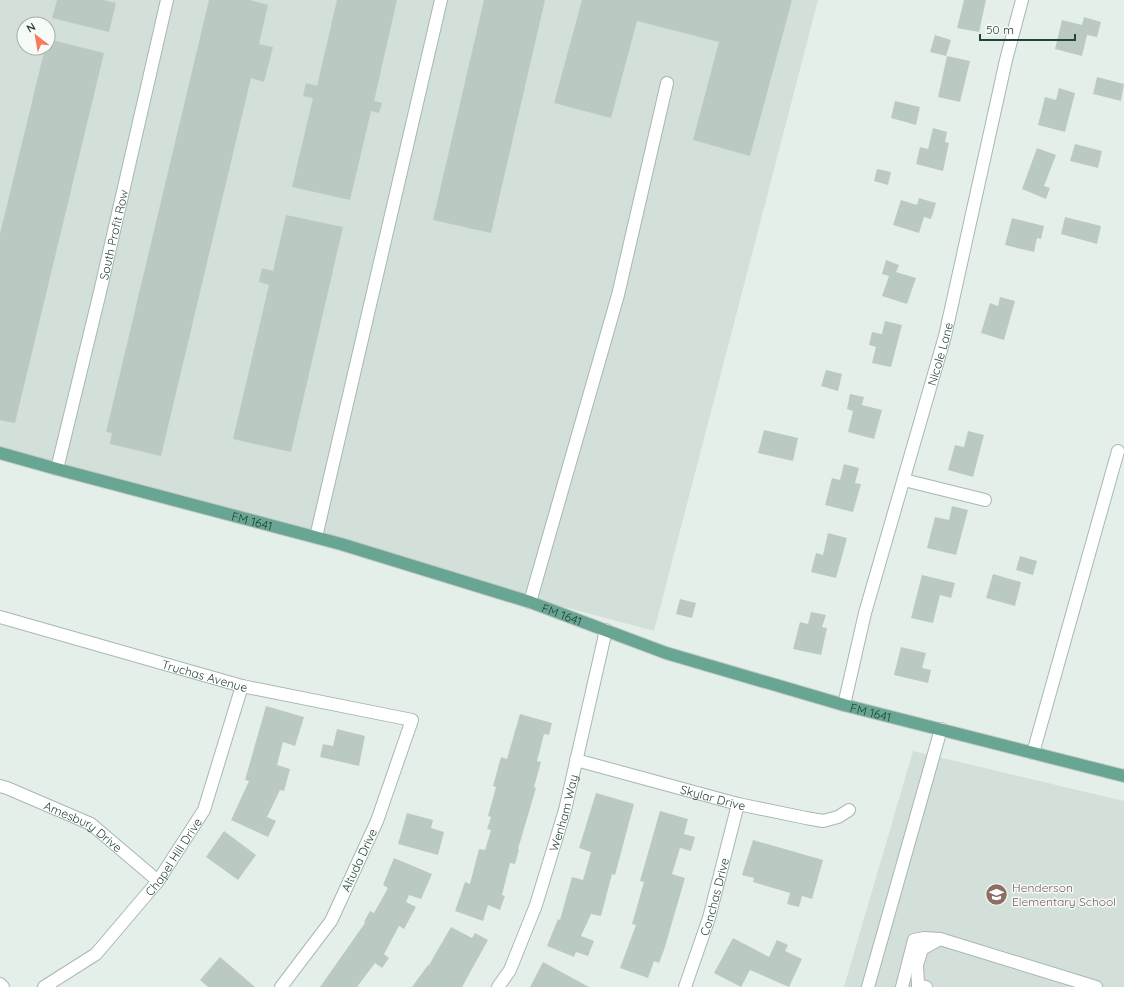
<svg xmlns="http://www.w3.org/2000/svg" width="1124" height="987" font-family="Quicksand,sans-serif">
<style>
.built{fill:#d3dfd9;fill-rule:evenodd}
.building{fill:#bacac3}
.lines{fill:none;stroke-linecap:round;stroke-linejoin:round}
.minor-casing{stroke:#a7b8b1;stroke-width:14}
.major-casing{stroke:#c1cac7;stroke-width:14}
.minor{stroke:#fff;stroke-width:12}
.major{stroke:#69a593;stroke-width:12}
.labels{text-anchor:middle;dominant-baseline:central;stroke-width:3;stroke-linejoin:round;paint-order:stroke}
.street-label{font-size:12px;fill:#234238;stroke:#f7fbf8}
.education-label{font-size:12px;fill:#785e54;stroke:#f7fbf8;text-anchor:start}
</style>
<rect width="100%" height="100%" fill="#e5efea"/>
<g class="built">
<path d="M 0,0 L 818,0 L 654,631 L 0,456 ZM 24,24 L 48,24 L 48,48 L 24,48 Z"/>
<path d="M 913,751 L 1124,801 L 1124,987 L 844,987 Z"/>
</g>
<g class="building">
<path d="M 57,0 L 103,0 L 116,3 L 109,32 L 52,18 Z"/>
<path d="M 209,0 L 250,0 L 268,5 L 259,44 L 273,47 L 264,82 L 251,78 L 161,456 L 110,444 L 112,433 L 106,432 Z"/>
<path d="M 337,0 L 397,0 L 374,101 L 382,103 L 379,113 L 371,111 L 350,200 L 292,187 L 313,98 L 303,96 L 306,83 L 317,86 Z"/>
<path d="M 484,0 L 545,0 L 491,233 L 433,220 Z"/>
<path d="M 582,0 L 792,0 L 750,156 L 693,140 L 719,42 L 637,21 L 611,118 L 554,103 Z"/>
<path d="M 964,0 L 986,0 L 979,32 L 957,28 Z"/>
<path d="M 1084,17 L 1101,22 L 1097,37 L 1087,35 L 1082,56 L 1055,49 L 1062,20 L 1082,25 Z"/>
<path d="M 935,35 L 951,40 L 946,56 L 930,52 Z"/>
<path d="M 48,39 L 104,53 L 15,423 L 0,420 L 0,234 L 45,48 L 48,48 Z"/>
<path d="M 947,56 L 970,61 L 960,102 L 938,97 Z"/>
<path d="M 1097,77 L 1124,84 L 1121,101 L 1093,94 Z"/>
<path d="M 1059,88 L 1075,93 L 1065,132 L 1038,125 L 1045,97 L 1056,100 Z"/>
<path d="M 895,101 L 920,107 L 916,125 L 891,118 Z"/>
<path d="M 933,128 L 947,132 L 945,142 L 949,143 L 943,171 L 916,164 L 920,147 L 928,149 Z"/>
<path d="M 1075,144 L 1102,151 L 1098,168 L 1070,161 Z"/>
<path d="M 1037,148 L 1056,155 L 1044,186 L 1050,188 L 1046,199 L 1022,189 Z"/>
<path d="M 877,169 L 891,172 L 888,185 L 874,181 Z"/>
<path d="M 919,198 L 936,203 L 931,219 L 924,217 L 919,233 L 893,225 L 901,200 L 917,205 Z"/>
<path d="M 286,215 L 343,227 L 291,452 L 233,439 L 269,285 L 259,282 L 262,268 L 273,271 Z"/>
<path d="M 1065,217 L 1101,226 L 1097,244 L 1061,234 Z"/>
<path d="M 1012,218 L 1044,226 L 1041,239 L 1037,238 L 1034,252 L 1005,245 Z"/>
<path d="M 886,260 L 899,265 L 896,272 L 916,278 L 907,304 L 882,296 L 889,276 L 882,274 Z"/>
<path d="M 1000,297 L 1015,301 L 1004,340 L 981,333 L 990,303 L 998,306 Z"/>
<path d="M 885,321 L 902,325 L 891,367 L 872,363 L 876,347 L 869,345 L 872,332 L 882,334 Z"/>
<path d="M 826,370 L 842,374 L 838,391 L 821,386 Z"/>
<path d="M 850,394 L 864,397 L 862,405 L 882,410 L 874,439 L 848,432 L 853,411 L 847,409 Z"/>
<path d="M 764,430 L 798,438 L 793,461 L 758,453 Z"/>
<path d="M 968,431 L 984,435 L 973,477 L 948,470 L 955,445 L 964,447 Z"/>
<path d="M 844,464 L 859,468 L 855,483 L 861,484 L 853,512 L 825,505 L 832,478 L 840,480 Z"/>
<path d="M 952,506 L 968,510 L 956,555 L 927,548 L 935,517 L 949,520 Z"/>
<path d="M 828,533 L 847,538 L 836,578 L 811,572 L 816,553 L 823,555 Z"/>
<path d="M 1020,556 L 1037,561 L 1033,575 L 1016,570 Z"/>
<path d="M 993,574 L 1021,582 L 1015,606 L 986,598 Z"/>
<path d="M 922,575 L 955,583 L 951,598 L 940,595 L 933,623 L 911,618 Z"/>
<path d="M 680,599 L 696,603 L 692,618 L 676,614 Z"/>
<path d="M 811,612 L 826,615 L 822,627 L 827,628 L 821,655 L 793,649 L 800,622 L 808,624 Z"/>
<path d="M 901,647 L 926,653 L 922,668 L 931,670 L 928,683 L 894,675 Z"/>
<path d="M 266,706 L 304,717 L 295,746 L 283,742 L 277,765 L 290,769 L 284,791 L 280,790 L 267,817 L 276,821 L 268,837 L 231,820 L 249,781 L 245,780 Z"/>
<path d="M 520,714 L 552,723 L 549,735 L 544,734 L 537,761 L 541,762 L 534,787 L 536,788 L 518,849 L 519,850 L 515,864 L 510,863 L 502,895 L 505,896 L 500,910 L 488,905 L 483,921 L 455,911 L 465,882 L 470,884 L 479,849 L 485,850 L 491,830 L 487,829 L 491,817 L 488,816 L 496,787 L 493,786 L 501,757 L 507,759 Z"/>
<path d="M 337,729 L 365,736 L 359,766 L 320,757 L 323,744 L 333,746 Z"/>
<path d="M 596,793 L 634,804 L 615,875 L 612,874 L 601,916 L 591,914 L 581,936 L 594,941 L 588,956 L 576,952 L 574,957 L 547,946 L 558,919 L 560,920 L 572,877 L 583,880 L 591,852 L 579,848 Z"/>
<path d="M 660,811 L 688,819 L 684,834 L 695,837 L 691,851 L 680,848 L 672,874 L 685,878 L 664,950 L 659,963 L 654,961 L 648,978 L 620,968 L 636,925 L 632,924 L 644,882 L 640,881 Z"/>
<path d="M 407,813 L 433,820 L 431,828 L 444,832 L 438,855 L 398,844 Z"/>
<path d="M 224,831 L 256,855 L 238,880 L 206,857 Z"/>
<path d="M 753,840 L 823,860 L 812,899 L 802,896 L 799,907 L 787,904 L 790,893 L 753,882 L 754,878 L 742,875 Z"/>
<path d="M 394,858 L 432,874 L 421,899 L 409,895 L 406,902 L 416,907 L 404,929 L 399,926 L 384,954 L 389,958 L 382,968 L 375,963 L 357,987 L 320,987 L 365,923 L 364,922 L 370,911 L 374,913 L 388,888 L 383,885 Z"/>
<path d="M 451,927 L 472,938 L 475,933 L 488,940 L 462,987 L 412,987 L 428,965 L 429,965 Z"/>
<path d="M 733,938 L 769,957 L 777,940 L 788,945 L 785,951 L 802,959 L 789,987 L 750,970 L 741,987 L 714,973 Z"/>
<path d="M 220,957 L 255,987 L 208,987 L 200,980 Z"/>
<path d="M 543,962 L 589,987 L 530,987 Z"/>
</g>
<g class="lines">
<defs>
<g id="minor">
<path id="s1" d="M 57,469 L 100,292 L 167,0"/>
<path d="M 904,480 L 985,500"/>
<path d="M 316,537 L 441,0"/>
<path d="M 530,602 L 618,295 L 667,83"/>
<path id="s2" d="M 0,617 L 242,686 L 412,720 L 377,821 L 331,921 L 281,987"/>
<path id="s3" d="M 844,705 L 865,613 L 945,336 L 1006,60 L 1022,0"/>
<path d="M 1033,753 L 1118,451"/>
<path id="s4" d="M 576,760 L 738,804 L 806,818 L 823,821 L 838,817 L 849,810"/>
<path id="s5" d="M 0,786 L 7,788 L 91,824 L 158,881"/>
<path d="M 0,984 L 3,987"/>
<path id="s6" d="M 44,987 L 96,954 L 158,881 L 204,810 L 242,686"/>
<path id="s7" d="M 498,987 L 510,970 L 536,905 L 565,810 L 606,630"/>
<path id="s8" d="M 685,987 L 709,918 L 738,804"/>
<path d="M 868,987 L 941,729"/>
<path d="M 902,987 L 914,940 L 924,938 L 940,939 L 1096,987"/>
<path d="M 926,987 L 918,985 L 917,965 L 922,949 L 940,939"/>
</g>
<g id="major">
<path id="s9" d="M 0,453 L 57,469 L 341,544 L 530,602 L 666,653 L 844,705 L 1124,776"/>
</g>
</defs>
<use href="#minor" class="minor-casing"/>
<use href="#major" class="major-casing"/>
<use href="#minor" class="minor"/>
<use href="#major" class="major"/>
</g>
<defs>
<symbol id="school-disc" viewBox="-11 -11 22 22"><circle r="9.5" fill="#8d6e63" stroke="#f7fbf8"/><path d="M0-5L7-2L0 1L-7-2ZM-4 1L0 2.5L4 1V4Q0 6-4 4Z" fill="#fff"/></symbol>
</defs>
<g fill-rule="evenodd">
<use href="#school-disc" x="984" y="882" width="25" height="25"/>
</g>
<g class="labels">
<g class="street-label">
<text stroke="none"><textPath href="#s1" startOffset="241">South Profit Row</textPath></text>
<text stroke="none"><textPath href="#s3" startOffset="364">Nicole Lane</textPath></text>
<text stroke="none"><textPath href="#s9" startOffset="261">FM 1641</textPath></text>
<text stroke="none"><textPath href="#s9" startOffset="585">FM 1641</textPath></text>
<text stroke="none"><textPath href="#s2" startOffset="213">Truchas Avenue</textPath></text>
<text stroke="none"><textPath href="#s9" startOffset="909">FM 1641</textPath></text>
<text stroke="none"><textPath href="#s4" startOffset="142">Skylar Drive</textPath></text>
<text stroke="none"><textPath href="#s7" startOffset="187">Wenham Way</textPath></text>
<text stroke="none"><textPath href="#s5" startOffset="93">Amesbury Drive</textPath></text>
<text stroke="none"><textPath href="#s6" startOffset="186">Chapel Hill Drive</textPath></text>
<text transform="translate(359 860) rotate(-65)">Altuda Drive</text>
<text stroke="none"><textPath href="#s8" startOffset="95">Conchas Drive</textPath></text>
</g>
<g class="education-label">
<text x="1012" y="887">Henderson<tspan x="1012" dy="14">Elementary School</tspan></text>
</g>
</g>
<g transform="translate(36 36) rotate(329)"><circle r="19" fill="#f7fbf8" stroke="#a2b1ab"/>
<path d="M0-3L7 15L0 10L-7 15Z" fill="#f67c5d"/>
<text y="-6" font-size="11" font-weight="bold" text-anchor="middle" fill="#234238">N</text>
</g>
<path d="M980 34v6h95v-6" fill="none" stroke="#234238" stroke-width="2"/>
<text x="986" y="34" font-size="12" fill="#234238" stroke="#f7fbf8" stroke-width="3" paint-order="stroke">50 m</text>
</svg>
